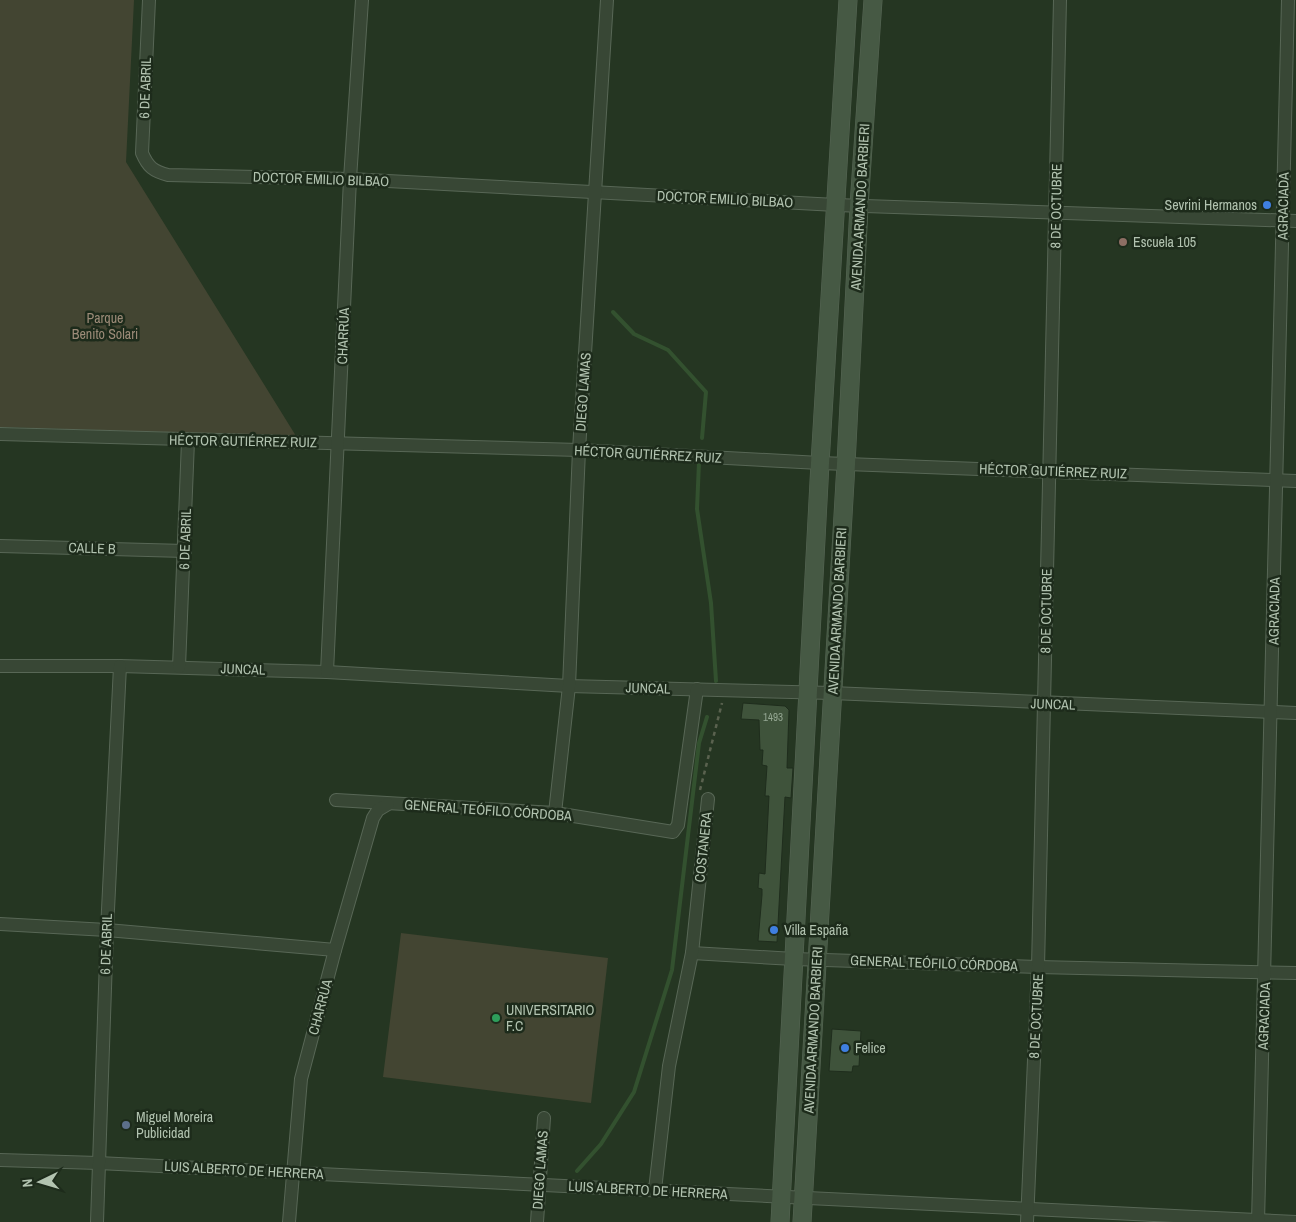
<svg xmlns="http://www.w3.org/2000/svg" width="1296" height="1222" font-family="'Archivo Narrow',sans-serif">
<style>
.green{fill:#434532}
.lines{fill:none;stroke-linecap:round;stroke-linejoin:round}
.stream{stroke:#33512f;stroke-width:4}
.building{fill:#3f533b;stroke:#1f2d1d}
.street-casing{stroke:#586756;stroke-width:14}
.secondary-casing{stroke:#586756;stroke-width:19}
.path{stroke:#5a624f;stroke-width:2.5;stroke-dasharray:4 4;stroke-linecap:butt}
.street{stroke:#384735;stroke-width:12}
.secondary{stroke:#465944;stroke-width:18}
.shop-dot{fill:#3f7fe0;stroke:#1d2b1b;stroke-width:2}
.education-dot{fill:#8d6e63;stroke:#1d2b1b;stroke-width:2}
.leisure-dot{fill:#2e9e5b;stroke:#1d2b1b;stroke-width:2}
.service-dot{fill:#5c6f8a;stroke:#1d2b1b;stroke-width:2}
.labels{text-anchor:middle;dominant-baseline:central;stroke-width:5;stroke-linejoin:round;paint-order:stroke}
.number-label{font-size:11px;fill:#95a793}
.street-label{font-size:14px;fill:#b2c3b0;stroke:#1d2b1b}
.poi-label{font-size:14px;fill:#b2c3b0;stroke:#1d2b1b;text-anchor:start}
.park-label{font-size:14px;fill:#9c8b78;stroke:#1d2b1b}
</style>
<rect width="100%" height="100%" fill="#253622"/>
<g class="green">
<path d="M 0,0 L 134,0 L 126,162 L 296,436 L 0,427 Z"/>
<path d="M 401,933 L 608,958 L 591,1103 L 383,1077 Z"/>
</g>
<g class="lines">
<g class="stream">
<path d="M 613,312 L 634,334 L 668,350 L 706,392 L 702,438"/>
<path d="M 699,462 L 697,509 L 711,603 L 716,681"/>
<path d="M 577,1171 L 601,1144 L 634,1092 L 672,970 L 699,743 L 707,717"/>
</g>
</g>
<g class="building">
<path d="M 743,703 L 785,706 L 789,710 L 787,768 L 793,768 L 791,798 L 785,797 L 777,942 L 758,941 L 762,895 L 762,889 L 758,888 L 759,873 L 765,874 L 769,796 L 765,796 L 767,766 L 762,765 L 763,750 L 760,750 L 759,720 L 741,719 Z"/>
<path d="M 832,1029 L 861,1031 L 859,1066 L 853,1066 L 852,1072 L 829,1071 Z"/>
</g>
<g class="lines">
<defs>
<g id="street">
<path d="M 149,0 L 142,153 C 148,167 153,171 168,175 L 350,179 L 836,205 L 1296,221"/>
<path d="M 0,434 L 579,450 L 820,463 L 1296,481"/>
<path d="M 0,546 L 185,551"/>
<path d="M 0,666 L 120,666 L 327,672 L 569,686 L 832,693 L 1296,713"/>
<path d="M 179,667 L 188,441"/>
<path d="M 327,672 L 350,179 L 362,0"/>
<path d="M 336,800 L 555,813 L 673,832 L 678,825 L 697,689"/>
<path d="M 555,813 L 569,686 L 579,450 L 607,0"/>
<path d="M 0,924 L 107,930 L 335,950"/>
<path d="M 692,953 L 794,959 L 1038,967 L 1296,973"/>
<path d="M 0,1160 L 98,1163 L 1296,1222"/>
<path d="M 655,1190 L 669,1066 L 692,953 L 708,799"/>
<path d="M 97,1222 L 107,930 L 120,666"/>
<path d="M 289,1222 L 301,1079 L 335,950 L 373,818 L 378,810 L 388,804"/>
<path d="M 537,1222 L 544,1118"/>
<path d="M 1027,1222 L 1038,967 L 1060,0"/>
<path d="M 1258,1222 L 1288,0"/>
</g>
<g id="secondary">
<path d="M 780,1222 L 820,463 L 848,0"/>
<path d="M 802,1222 L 846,464 L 859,206 L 873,0"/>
</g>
</defs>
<use href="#street" class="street-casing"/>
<use href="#secondary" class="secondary-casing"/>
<path class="path" d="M 700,790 L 722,703"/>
<use href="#street" class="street"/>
<use href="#secondary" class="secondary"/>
</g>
<g class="shop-dot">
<circle cx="1267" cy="205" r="5"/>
<circle cx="774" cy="930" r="5"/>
<circle cx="845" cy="1048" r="5"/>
</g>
<circle class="education-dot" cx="1123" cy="242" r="5"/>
<circle class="leisure-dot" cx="496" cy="1018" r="5"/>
<circle class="service-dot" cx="126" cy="1125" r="5"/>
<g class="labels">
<g class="number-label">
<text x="773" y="717">1493</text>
</g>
<g class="street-label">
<text transform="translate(145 88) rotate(-88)">6 DE ABRIL</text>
<text transform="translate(321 179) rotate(2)">DOCTOR EMILIO BILBAO</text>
<text transform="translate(725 199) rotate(3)">DOCTOR EMILIO BILBAO</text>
<text transform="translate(1056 206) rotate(-89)">8 DE OCTUBRE</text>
<text transform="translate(1283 206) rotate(-89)">AGRACIADA</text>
<text transform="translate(860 207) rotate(-87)">AVENIDA ARMANDO BARBIERI</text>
<text transform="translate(343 336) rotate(-88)">CHARRÚA</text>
<text transform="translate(583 392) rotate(-86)">DIEGO LAMAS</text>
<text transform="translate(243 441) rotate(1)">HÉCTOR GUTIÉRREZ RUIZ</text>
<text transform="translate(648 454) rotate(3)">HÉCTOR GUTIÉRREZ RUIZ</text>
<text transform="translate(1053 471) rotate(2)">HÉCTOR GUTIÉRREZ RUIZ</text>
<text transform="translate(185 539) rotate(-88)">6 DE ABRIL</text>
<text transform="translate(92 548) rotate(2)">CALLE B</text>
<text transform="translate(837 611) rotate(-87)">AVENIDA ARMANDO BARBIERI</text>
<text transform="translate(1046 611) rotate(-89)">8 DE OCTUBRE</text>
<text transform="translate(1274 611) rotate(-89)">AGRACIADA</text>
<text transform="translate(243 669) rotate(2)">JUNCAL</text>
<text transform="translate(648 688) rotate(2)">JUNCAL</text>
<text transform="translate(1053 704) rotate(2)">JUNCAL</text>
<text transform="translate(488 810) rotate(4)">GENERAL TEÓFILO CÓRDOBA</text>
<text transform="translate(703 847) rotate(-84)">COSTANERA</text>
<text transform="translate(106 944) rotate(-88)">6 DE ABRIL</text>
<text transform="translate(934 963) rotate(2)">GENERAL TEÓFILO CÓRDOBA</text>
<text transform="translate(320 1007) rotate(-75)">CHARRÚA</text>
<text transform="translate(1036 1016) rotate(-87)">8 DE OCTUBRE</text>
<text transform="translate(1264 1016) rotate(-88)">AGRACIADA</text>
<text transform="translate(813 1030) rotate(-87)">AVENIDA ARMANDO BARBIERI</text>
<text transform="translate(244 1170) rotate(3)">LUIS ALBERTO DE HERRERA</text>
<text transform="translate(540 1170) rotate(-86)">DIEGO LAMAS</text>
<text transform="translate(648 1190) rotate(3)">LUIS ALBERTO DE HERRERA</text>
</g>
<g class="poi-label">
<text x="1257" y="205" text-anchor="end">Sevrini Hermanos</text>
<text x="1133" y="242">Escuela 105</text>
<text x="784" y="930">Villa España</text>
<text x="506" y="1010">UNIVERSITARIO<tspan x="506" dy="16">F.C</tspan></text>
<text x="855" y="1048">Felice</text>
<text x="136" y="1117">Miguel Moreira<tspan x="136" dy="16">Publicidad</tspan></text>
</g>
<g class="park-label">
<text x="105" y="318">Parque<tspan x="105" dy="16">Benito Solari</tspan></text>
</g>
</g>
<g transform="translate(40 1182) rotate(265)" stroke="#1d2b1b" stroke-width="4" paint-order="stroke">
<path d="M0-4L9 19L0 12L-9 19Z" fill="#b2c3b0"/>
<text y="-8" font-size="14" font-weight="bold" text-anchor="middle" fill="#b2c3b0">N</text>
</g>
</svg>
